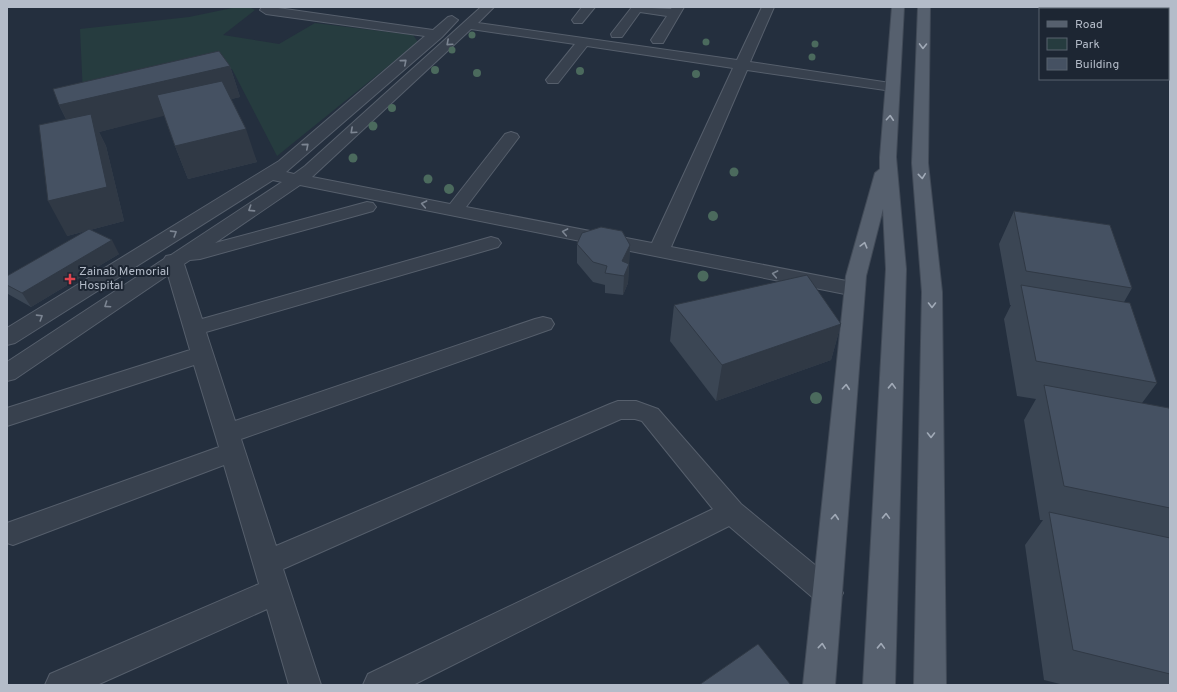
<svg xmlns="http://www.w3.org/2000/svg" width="1177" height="692" font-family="Overpass,sans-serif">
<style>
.green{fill:#263c3f}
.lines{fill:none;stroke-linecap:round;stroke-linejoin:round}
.minor-casing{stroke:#565f6c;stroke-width:2}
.major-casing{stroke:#414a57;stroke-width:2}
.path{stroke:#44595c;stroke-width:1.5;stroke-dasharray:2 2;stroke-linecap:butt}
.minor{fill:#38414e;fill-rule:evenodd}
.major{fill:#56606e;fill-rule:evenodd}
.tree{fill:#4b6a5d}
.wall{fill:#3b4654}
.shaded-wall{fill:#303945}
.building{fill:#455162;stroke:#303945}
.oneway{stroke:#7c8592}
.oneway2{stroke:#a1aab7}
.health-dot{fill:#e0444e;stroke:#1d2633;stroke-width:1.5}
.labels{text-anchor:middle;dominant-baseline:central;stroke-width:4;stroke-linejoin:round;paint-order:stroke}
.poi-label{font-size:12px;fill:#b4bcc9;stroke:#1d2633;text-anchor:start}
</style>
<rect width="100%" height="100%" fill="#242f3e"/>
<path class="green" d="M 237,7 L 249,7 L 255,10 L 223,35 L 279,44 L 315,23 L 413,35 L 418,42 L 277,156 L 232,69 L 83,95 L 80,29 L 189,17 Z"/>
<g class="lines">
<defs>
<g id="minor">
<path d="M 262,7 L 271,7 L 433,30 L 448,17 L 452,16 L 458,20 L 442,37 L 286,172 L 294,174 L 305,166 L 481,7 L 494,7 L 478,23 L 737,60 L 762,7 L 774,7 L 750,62 L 897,84 L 899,87 L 897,90 L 892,91 L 747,70 L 671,247 L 862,284 L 865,289 L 862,294 L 855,296 L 300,185 L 215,243 L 367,202 L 373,203 L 376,207 L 373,211 L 200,259 L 190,260 L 184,264 L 202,319 L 484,239 L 491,237 L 498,239 L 501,243 L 498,247 L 206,332 L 235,421 L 535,319 L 543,317 L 551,319 L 554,324 L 551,329 L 241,439 L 276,546 L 610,404 L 618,401 L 636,401 L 658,409 L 741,504 L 838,584 L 843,593 L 838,602 L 828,606 L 818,602 L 729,526 L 413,685 L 363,685 L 368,674 L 713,509 L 642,421 L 635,419 L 621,419 L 283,569 L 321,685 L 289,685 L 267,609 L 97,685 L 45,685 L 50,674 L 259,584 L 224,465 L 13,545 L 7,543 L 7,523 L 219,447 L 194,365 L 7,426 L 7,408 L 190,350 L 168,275 L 15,379 L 7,381 L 7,362 L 164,259 L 166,256 L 171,255 L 282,182 L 273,180 L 15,343 L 7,345 L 7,328 L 279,161 L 425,36 L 266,14 L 260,10 ZM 471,29 L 575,44 L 546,80 L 548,83 L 558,83 L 587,46 L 733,68 L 652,243 L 466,207 L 519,137 L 517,134 L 511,132 L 505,134 L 450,204 L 312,177 Z"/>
<path d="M 582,7 L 595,7 L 582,23 L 574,23 L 572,20 Z"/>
<path d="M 632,7 L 671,9 L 672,7 L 684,7 L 663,43 L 653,43 L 651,40 L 667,16 L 640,12 L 622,37 L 612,37 L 611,34 Z"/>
</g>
<g id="major">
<path d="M 892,7 L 904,7 L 896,157 L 906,269 L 895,685 L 863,685 L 886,269 L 883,209 L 866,276 L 835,685 L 803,685 L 846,276 L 875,173 L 880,169 L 880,157 Z"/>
<path d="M 918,7 L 930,7 L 928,163 L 942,292 L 946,685 L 914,685 L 922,292 L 912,163 Z"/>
</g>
</defs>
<use href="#minor" class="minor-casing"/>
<use href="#major" class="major-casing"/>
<g class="path">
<path d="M 1141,7 L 1142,9"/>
<path d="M 1168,54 L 1170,57"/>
</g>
<use href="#minor" class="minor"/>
<use href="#major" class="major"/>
</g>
<g class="tree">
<circle cx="472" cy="35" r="3.5"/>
<circle cx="706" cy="42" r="3.5"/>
<circle cx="815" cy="44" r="3.5"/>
<circle cx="452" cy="50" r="3.5"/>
<circle cx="812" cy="57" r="3.5"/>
<circle cx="435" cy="70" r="4"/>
<circle cx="580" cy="71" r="4"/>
<circle cx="477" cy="73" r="4"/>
<circle cx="696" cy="74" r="4"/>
<circle cx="392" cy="108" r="4"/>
<circle cx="373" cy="126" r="4.5"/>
<circle cx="353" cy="158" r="4.5"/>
<circle cx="734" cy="172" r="4.5"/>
<circle cx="428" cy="179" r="4.5"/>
<circle cx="449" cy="189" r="5"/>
<circle cx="713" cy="216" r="5"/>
<circle cx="703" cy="276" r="5.5"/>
<circle cx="816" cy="398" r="6"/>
</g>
<g class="wall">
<path d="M 230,66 L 240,97 L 231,99 L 257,162 L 188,179 L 175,146 L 164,115 L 99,132 L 106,146 L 124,221 L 90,230 L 119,254 L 31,307 L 8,294 L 7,293 L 7,276 L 86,231 L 67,236 L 66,119 L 59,105 Z"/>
<path d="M 1014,211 L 1132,288 L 1124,302 L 1157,383 L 1142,403 L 1170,411 L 1170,685 L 1064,685 L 1044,680 L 1025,545 L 1043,520 L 1040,520 L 1024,420 L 1036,399 L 1017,396 L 1004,319 L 1011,305 L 1010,305 L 999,244 Z"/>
<path d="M 577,244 L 630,245 L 628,283 L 623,295 L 605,293 L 605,285 L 593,282 L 577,263 Z"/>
<path d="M 674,305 L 841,324 L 831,360 L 716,401 L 670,341 Z"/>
</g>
<g class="shaded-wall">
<path d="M 230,66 L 240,97 L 99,132 L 106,146 L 124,221 L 67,236 L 48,201 L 75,137 L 59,105 Z"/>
<path d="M 246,129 L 257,162 L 188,179 L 175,146 Z"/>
<path d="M 112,240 L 119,254 L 31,307 L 22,293 Z"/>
<path d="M 630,245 L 628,283 L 623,295 L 624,276 L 622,261 Z"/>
<path d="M 841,324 L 831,360 L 716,401 L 722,365 Z"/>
</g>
<g class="building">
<path d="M 219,51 L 230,66 L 59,105 L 53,89 Z"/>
<path d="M 222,81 L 246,129 L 175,146 L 157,95 Z"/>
<path d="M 91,114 L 107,187 L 48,201 L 39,125 Z"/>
<path d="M 1014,211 L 1110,225 L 1132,288 L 1026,271 Z"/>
<path d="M 601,227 L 622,231 L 630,245 L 622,261 L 629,264 L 624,276 L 605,273 L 607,266 L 593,262 L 577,244 L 582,233 Z"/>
<path d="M 89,229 L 112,240 L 22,293 L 7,285 L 7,276 Z"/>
<path d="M 807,275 L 841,324 L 722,365 L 674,305 Z"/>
<path d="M 1021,285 L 1130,303 L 1157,383 L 1036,361 Z"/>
<path d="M 1044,385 L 1169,408 L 1170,411 L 1170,508 L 1064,486 Z"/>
<path d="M 1049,512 L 1170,538 L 1170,674 L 1073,650 Z"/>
<path d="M 758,644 L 791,685 L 699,685 Z"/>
</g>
<defs><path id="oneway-chevron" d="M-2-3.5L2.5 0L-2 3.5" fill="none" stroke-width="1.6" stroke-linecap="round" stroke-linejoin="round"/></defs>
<g class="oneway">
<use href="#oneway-chevron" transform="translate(449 43) rotate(138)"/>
<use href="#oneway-chevron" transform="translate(404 62) rotate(-41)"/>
<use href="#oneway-chevron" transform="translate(353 131) rotate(138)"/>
<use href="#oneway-chevron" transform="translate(306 146) rotate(-41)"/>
<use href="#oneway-chevron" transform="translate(424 204) rotate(-169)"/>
<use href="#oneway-chevron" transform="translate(251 209) rotate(147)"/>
<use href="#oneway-chevron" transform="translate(565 232) rotate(-169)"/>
<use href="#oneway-chevron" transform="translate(174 233) rotate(-32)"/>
<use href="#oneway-chevron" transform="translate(775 274) rotate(-169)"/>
<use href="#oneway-chevron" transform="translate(107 305) rotate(146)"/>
<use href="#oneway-chevron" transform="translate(40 317) rotate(-32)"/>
</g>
<g class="oneway2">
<use href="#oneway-chevron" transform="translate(923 46) rotate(91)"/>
<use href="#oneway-chevron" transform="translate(890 118) rotate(-86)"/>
<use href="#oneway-chevron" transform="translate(922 176) rotate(84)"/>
<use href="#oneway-chevron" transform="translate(864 245) rotate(-75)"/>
<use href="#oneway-chevron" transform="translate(932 305) rotate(90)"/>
<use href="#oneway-chevron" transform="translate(892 386) rotate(-88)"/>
<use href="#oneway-chevron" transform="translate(846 387) rotate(-85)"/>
<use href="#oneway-chevron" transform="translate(931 435) rotate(90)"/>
<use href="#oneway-chevron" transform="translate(886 516) rotate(-88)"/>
<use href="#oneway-chevron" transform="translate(835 517) rotate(-85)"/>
<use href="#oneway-chevron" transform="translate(822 646) rotate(-84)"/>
<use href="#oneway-chevron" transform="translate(881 646) rotate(-88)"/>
</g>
<path class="health-dot" d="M68 273h4v4h4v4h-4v4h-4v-4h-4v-4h4z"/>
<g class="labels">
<g class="poi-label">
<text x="79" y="272">Zainab Memorial<tspan x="79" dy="14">Hospital</tspan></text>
</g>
</g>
<rect width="1177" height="692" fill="none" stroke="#b4bcc9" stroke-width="16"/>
<rect x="1039" y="8" width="130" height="72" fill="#1d2633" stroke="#59626f"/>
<rect x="1047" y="21" width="20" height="6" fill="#56606e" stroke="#59626f"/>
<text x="1075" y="28" font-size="12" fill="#b4bcc9">Road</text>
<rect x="1047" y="38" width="20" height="12" fill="#263c3f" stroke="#59626f"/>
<text x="1075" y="48" font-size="12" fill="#b4bcc9">Park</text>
<rect x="1047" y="58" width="20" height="12" fill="#455162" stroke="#59626f"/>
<text x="1075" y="68" font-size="12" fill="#b4bcc9">Building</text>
</svg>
